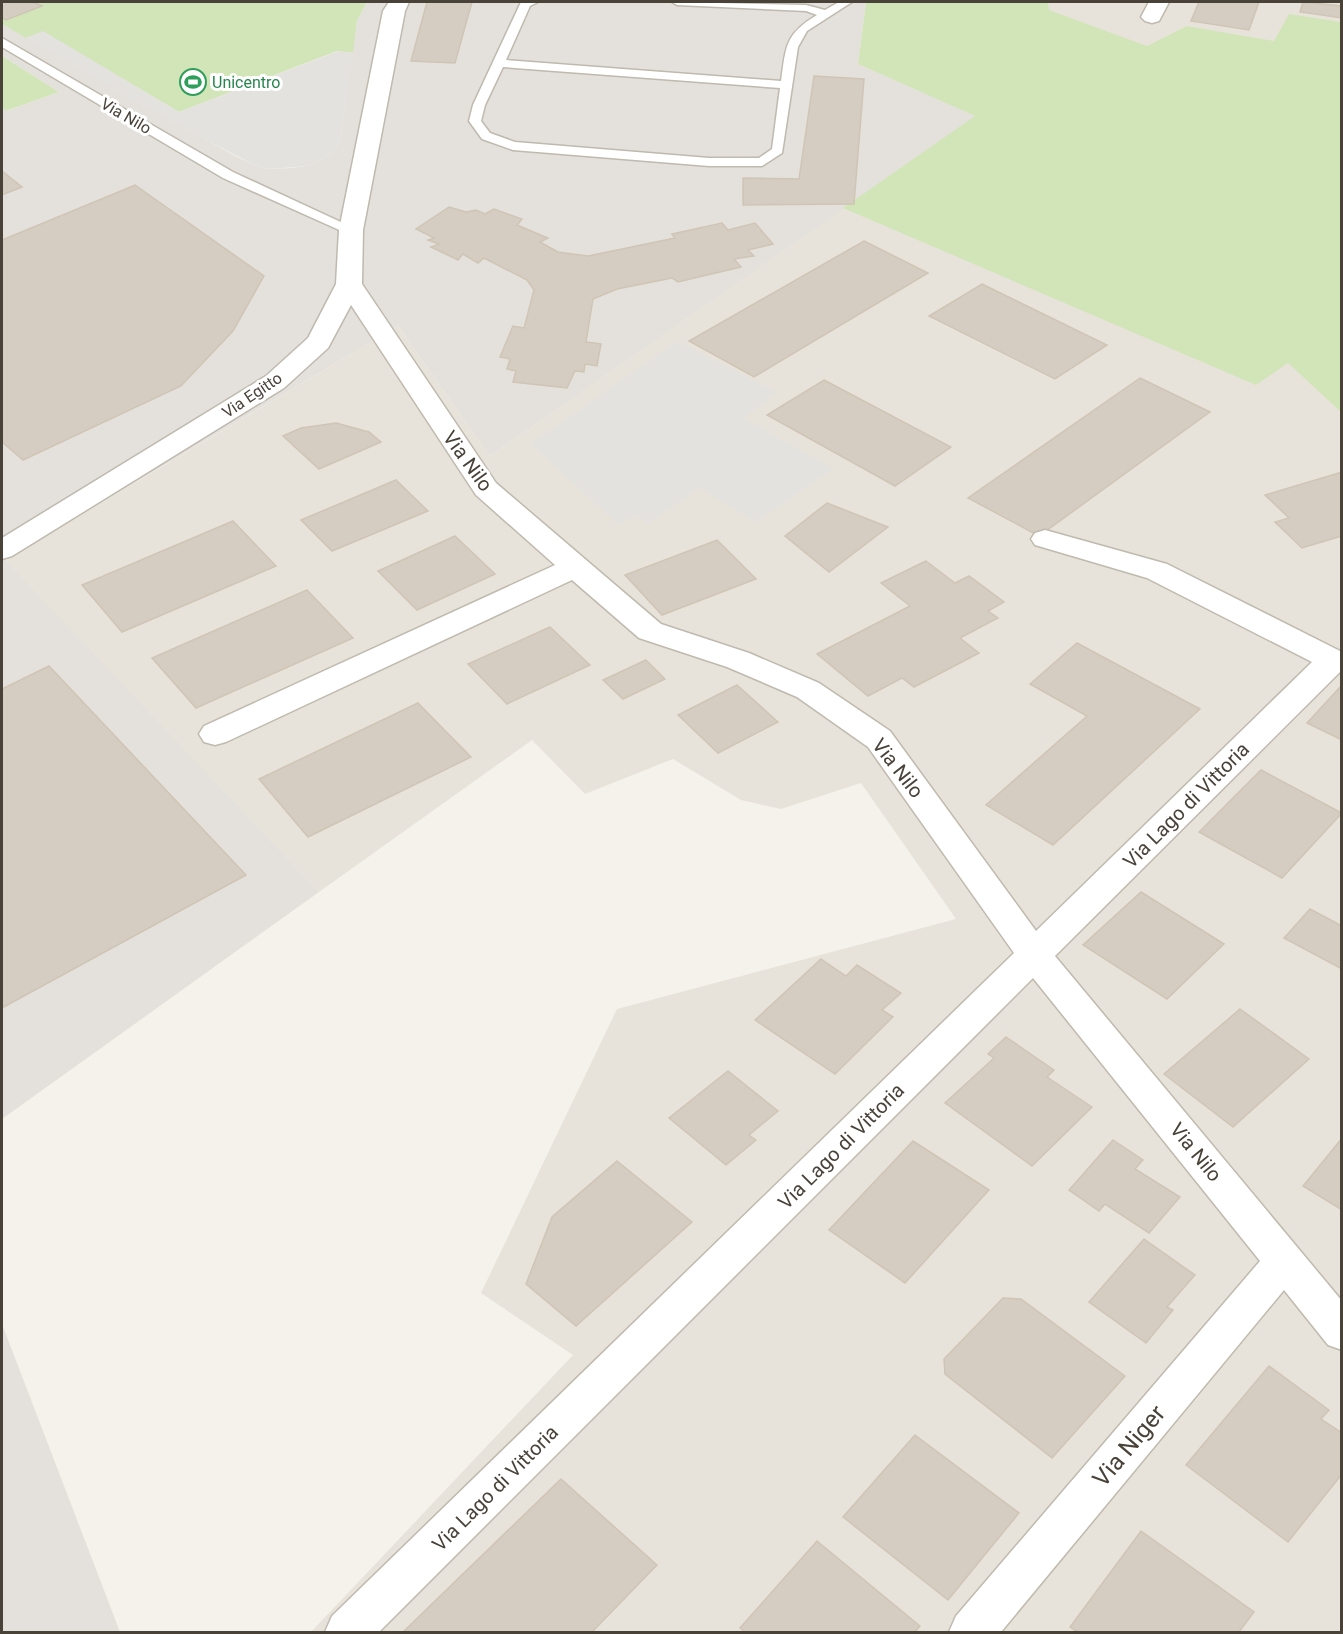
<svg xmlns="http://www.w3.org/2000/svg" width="1343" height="1634" font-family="Roboto,sans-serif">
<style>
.residential{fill:#e8e3da}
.industrial{fill:#e4e1dc}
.green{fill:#d1e5b8}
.parking{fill:#e4e2df}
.building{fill:#d5cdc1;stroke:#d0c5b5;stroke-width:1.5}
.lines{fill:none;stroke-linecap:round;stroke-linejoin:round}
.service-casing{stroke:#bfb9ae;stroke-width:3}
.minor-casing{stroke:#bfb9ae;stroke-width:3}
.service{fill:#fff;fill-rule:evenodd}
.minor{fill:#fff;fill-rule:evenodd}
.labels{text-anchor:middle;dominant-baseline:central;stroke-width:6;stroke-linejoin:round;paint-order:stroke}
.far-leisure-label{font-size:16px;fill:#27864d;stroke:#fff;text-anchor:start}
.far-street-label{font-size:16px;fill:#484239;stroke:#fff}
.street-label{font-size:20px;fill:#484239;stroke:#fff}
.near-street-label{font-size:24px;fill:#484239;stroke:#fff}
</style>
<rect width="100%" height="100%" fill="#f4f2eb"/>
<path class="residential" d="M 866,2 L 1341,2 L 1341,1632 L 311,1632 L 573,1355 L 481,1293 L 617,1009 L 956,919 L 861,783 L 781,809 L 741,800 L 673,759 L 585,794 L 532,740 L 319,892 L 4,561 L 398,326 L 490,456 L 975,116 Z"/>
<g class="industrial">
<path d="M 367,2 L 866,2 L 858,64 L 976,116 L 490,456 L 398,326 L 5,560 L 319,892 L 2,1119 L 2,107 L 7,111 L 59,92 L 2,56 L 2,24 L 235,156 L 256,166 L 269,169 L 291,168 L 309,166 L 333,153 L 340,141 L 357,21 Z"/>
<path d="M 2,1324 L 120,1632 L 2,1632 Z"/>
</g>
<g class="green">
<path d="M 2,2 L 367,2 L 357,21 L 353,53 L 337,51 L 179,112 L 43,32 L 26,38 L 2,24 Z"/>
<path d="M 866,2 L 1048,2 L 1049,10 L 1147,46 L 1187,26 L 1274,41 L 1289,14 L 1341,22 L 1341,412 L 1288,363 L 1256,385 L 843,208 L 975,116 L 858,64 Z"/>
<path d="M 2,56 L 59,92 L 6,111 L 2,107 Z"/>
</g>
<g class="parking">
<path d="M 43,31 L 179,112 L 338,51 L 353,53 L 340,141 L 333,153 L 309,166 L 269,169 L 256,166 L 165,118 L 26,38 Z"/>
<path d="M 677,341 L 777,392 L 744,418 L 833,469 L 756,522 L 699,488 L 648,523 L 635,515 L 619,525 L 531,444 Z"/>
</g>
<g class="building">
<path d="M 2,2 L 33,2 L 42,6 L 6,20 L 2,17 Z"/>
<path d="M 427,2 L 472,2 L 455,63 L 411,61 Z"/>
<path d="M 1199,2 L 1259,2 L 1249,30 L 1191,21 Z"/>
<path d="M 1303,2 L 1342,6 L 1342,18 L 1300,12 Z"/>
<path d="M 814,76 L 864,79 L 854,204 L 743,205 L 743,178 L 799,179 Z"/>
<path d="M 2,171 L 22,187 L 2,195 Z"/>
<path d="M 135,185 L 264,276 L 233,331 L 181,386 L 23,460 L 2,442 L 2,240 Z"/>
<path d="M 449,207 L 466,212 L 476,210 L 485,214 L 494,209 L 522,219 L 517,225 L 548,238 L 540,242 L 558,252 L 588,256 L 675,238 L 672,234 L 722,223 L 728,230 L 755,223 L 773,244 L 748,250 L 754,256 L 734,259 L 741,267 L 678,282 L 672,278 L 617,289 L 593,299 L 586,342 L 601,344 L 597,366 L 585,364 L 584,372 L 575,371 L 567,388 L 513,382 L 516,371 L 507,369 L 510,359 L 500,357 L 513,326 L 524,328 L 534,290 L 527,280 L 484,258 L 478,263 L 463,254 L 458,260 L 431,247 L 439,244 L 428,240 L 434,238 L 416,229 Z"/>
<path d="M 864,241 L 928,273 L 754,377 L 689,341 Z"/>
<path d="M 982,284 L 1107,345 L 1055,379 L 929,316 Z"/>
<path d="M 1140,378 L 1210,412 L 1039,536 L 968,498 Z"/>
<path d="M 824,380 L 951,447 L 895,486 L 767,415 Z"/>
<path d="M 336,423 L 369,432 L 381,442 L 319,469 L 283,436 L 301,428 Z"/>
<path d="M 1342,472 L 1342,536 L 1302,548 L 1275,522 L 1289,518 L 1265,495 Z"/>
<path d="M 396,480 L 428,511 L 332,551 L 301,520 Z"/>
<path d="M 827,503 L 888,527 L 829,572 L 785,536 Z"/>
<path d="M 233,521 L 276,566 L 122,632 L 82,585 Z"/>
<path d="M 455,536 L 495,574 L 417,610 L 378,571 Z"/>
<path d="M 717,540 L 756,579 L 662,615 L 625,575 Z"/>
<path d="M 926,561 L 955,583 L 969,576 L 1004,602 L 988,611 L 998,618 L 960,638 L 979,653 L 914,687 L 902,678 L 868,696 L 817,654 L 910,606 L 881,583 Z"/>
<path d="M 307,590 L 353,638 L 196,708 L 152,658 Z"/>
<path d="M 550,627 L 590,665 L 507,704 L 468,664 Z"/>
<path d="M 1077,643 L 1200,709 L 1053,845 L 986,805 L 1087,716 L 1030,684 Z"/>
<path d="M 646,660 L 665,679 L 623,699 L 603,680 Z"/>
<path d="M 49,666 L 246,875 L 2,1008 L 2,689 Z"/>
<path d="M 737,685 L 778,722 L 718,753 L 678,715 Z"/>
<path d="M 1342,685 L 1342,740 L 1307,723 Z"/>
<path d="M 418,703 L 471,757 L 308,837 L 259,779 Z"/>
<path d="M 1261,770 L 1342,813 L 1282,878 L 1199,832 Z"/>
<path d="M 1141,892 L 1224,944 L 1167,999 L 1083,945 Z"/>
<path d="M 1310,909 L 1342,926 L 1342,969 L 1284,938 Z"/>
<path d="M 821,959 L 846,976 L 857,965 L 901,993 L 882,1010 L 893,1017 L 835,1074 L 755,1020 Z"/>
<path d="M 1240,1009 L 1309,1059 L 1233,1127 L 1164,1074 Z"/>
<path d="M 1006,1037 L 1054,1070 L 1047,1077 L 1092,1107 L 1032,1166 L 945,1103 L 994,1058 L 988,1054 Z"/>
<path d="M 728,1071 L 778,1111 L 749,1135 L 756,1140 L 726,1165 L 669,1118 Z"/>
<path d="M 1342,1138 L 1342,1210 L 1303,1186 Z"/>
<path d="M 1113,1140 L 1143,1160 L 1135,1169 L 1180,1197 L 1149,1233 L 1105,1204 L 1099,1211 L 1069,1190 Z"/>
<path d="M 913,1141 L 989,1190 L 905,1283 L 829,1230 Z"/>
<path d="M 617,1161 L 692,1222 L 576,1326 L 526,1284 L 552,1217 Z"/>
<path d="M 1144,1239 L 1195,1275 L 1167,1307 L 1173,1310 L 1146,1343 L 1089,1302 Z"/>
<path d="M 1003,1298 L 1021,1299 L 1125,1376 L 1052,1458 L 945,1374 L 944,1359 Z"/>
<path d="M 1269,1366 L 1329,1410 L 1321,1419 L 1342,1433 L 1342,1474 L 1288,1542 L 1186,1465 Z"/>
<path d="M 915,1435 L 1019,1513 L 948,1600 L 843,1517 Z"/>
<path d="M 561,1479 L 657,1565 L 592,1632 L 403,1632 Z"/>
<path d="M 1141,1531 L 1254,1612 L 1239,1632 L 1078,1632 L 1070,1627 Z"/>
<path d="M 817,1541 L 920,1626 L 915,1632 L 745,1632 L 740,1628 Z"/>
</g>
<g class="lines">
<defs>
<g id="service">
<path d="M 521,2 L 538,2 L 530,6 L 506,60 L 781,81 C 786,46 785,34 817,15 L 806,11 L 677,5 L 672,2 L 806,5 L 825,10 L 839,2 L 852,2 L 807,31 L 798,47 L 782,153 L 762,166 L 709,166 L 513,150 L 482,139 L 469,121 L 473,105 ZM 503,67 L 780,88 L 772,149 L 759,158 L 709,158 L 515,142 L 490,133 L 481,121 L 485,105 Z"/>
<path d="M 2,38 L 233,172 L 358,230 L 351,234 L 346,233 L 223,178 L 2,47 Z"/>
</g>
<g id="minor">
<path d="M 389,2 L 409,2 L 405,11 L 363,230 L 362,284 L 496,483 L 661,624 L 749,653 L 819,683 L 890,731 L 1036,931 L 1312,662 L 1147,578 L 1035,545 L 1031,539 L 1035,533 L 1045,530 L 1167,564 L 1342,652 L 1342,670 L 1055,956 L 1342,1301 L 1342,1350 L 1328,1345 L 1284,1290 L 1001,1632 L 949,1632 L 956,1616 L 1260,1261 L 1033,978 L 379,1632 L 325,1632 L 332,1616 L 1014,953 L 868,747 L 797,697 L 727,667 L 639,638 L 572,580 L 226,742 L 215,745 L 204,742 L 199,734 L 204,726 L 555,565 L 476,495 L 351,305 L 328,348 L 284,388 L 12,556 L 2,559 L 2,538 L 266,376 L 308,338 L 336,284 L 339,230 L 383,11 Z"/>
<path d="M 1149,2 L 1169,2 L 1159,21 L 1152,23 L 1145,21 L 1141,17 Z"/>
</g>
</defs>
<use href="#service" class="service-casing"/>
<use href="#minor" class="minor-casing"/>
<use href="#service" class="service"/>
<use href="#minor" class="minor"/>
</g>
<defs>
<symbol id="stadium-ring" viewBox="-11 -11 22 22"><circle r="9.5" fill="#fff" stroke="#2e9e5b" stroke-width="1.5"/><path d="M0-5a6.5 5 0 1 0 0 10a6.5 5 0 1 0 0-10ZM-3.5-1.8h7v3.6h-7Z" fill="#2e9e5b"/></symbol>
</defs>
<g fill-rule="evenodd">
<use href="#stadium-ring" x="178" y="67" width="30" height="30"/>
</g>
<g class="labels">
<g class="far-leisure-label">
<text x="212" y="82">Unicentro</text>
</g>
<g class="far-street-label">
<text transform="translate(126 116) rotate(30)">Via Nilo</text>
<text transform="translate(252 395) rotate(-34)">Via Egitto</text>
</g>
<g class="street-label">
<text transform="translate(468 461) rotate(54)">Via Nilo</text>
<text transform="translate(898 768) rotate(52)">Via Nilo</text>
<text transform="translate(1186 805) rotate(-45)">Via Lago di Vittoria</text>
<text transform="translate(841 1146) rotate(-45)">Via Lago di Vittoria</text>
<text transform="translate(1196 1152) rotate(51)">Via Nilo</text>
<text transform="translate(495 1488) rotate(-45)">Via Lago di Vittoria</text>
</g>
<g class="near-street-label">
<text transform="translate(1129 1446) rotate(-50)">Via Niger</text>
</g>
</g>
<rect width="1343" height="1634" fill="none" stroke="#484239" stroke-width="6"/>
</svg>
